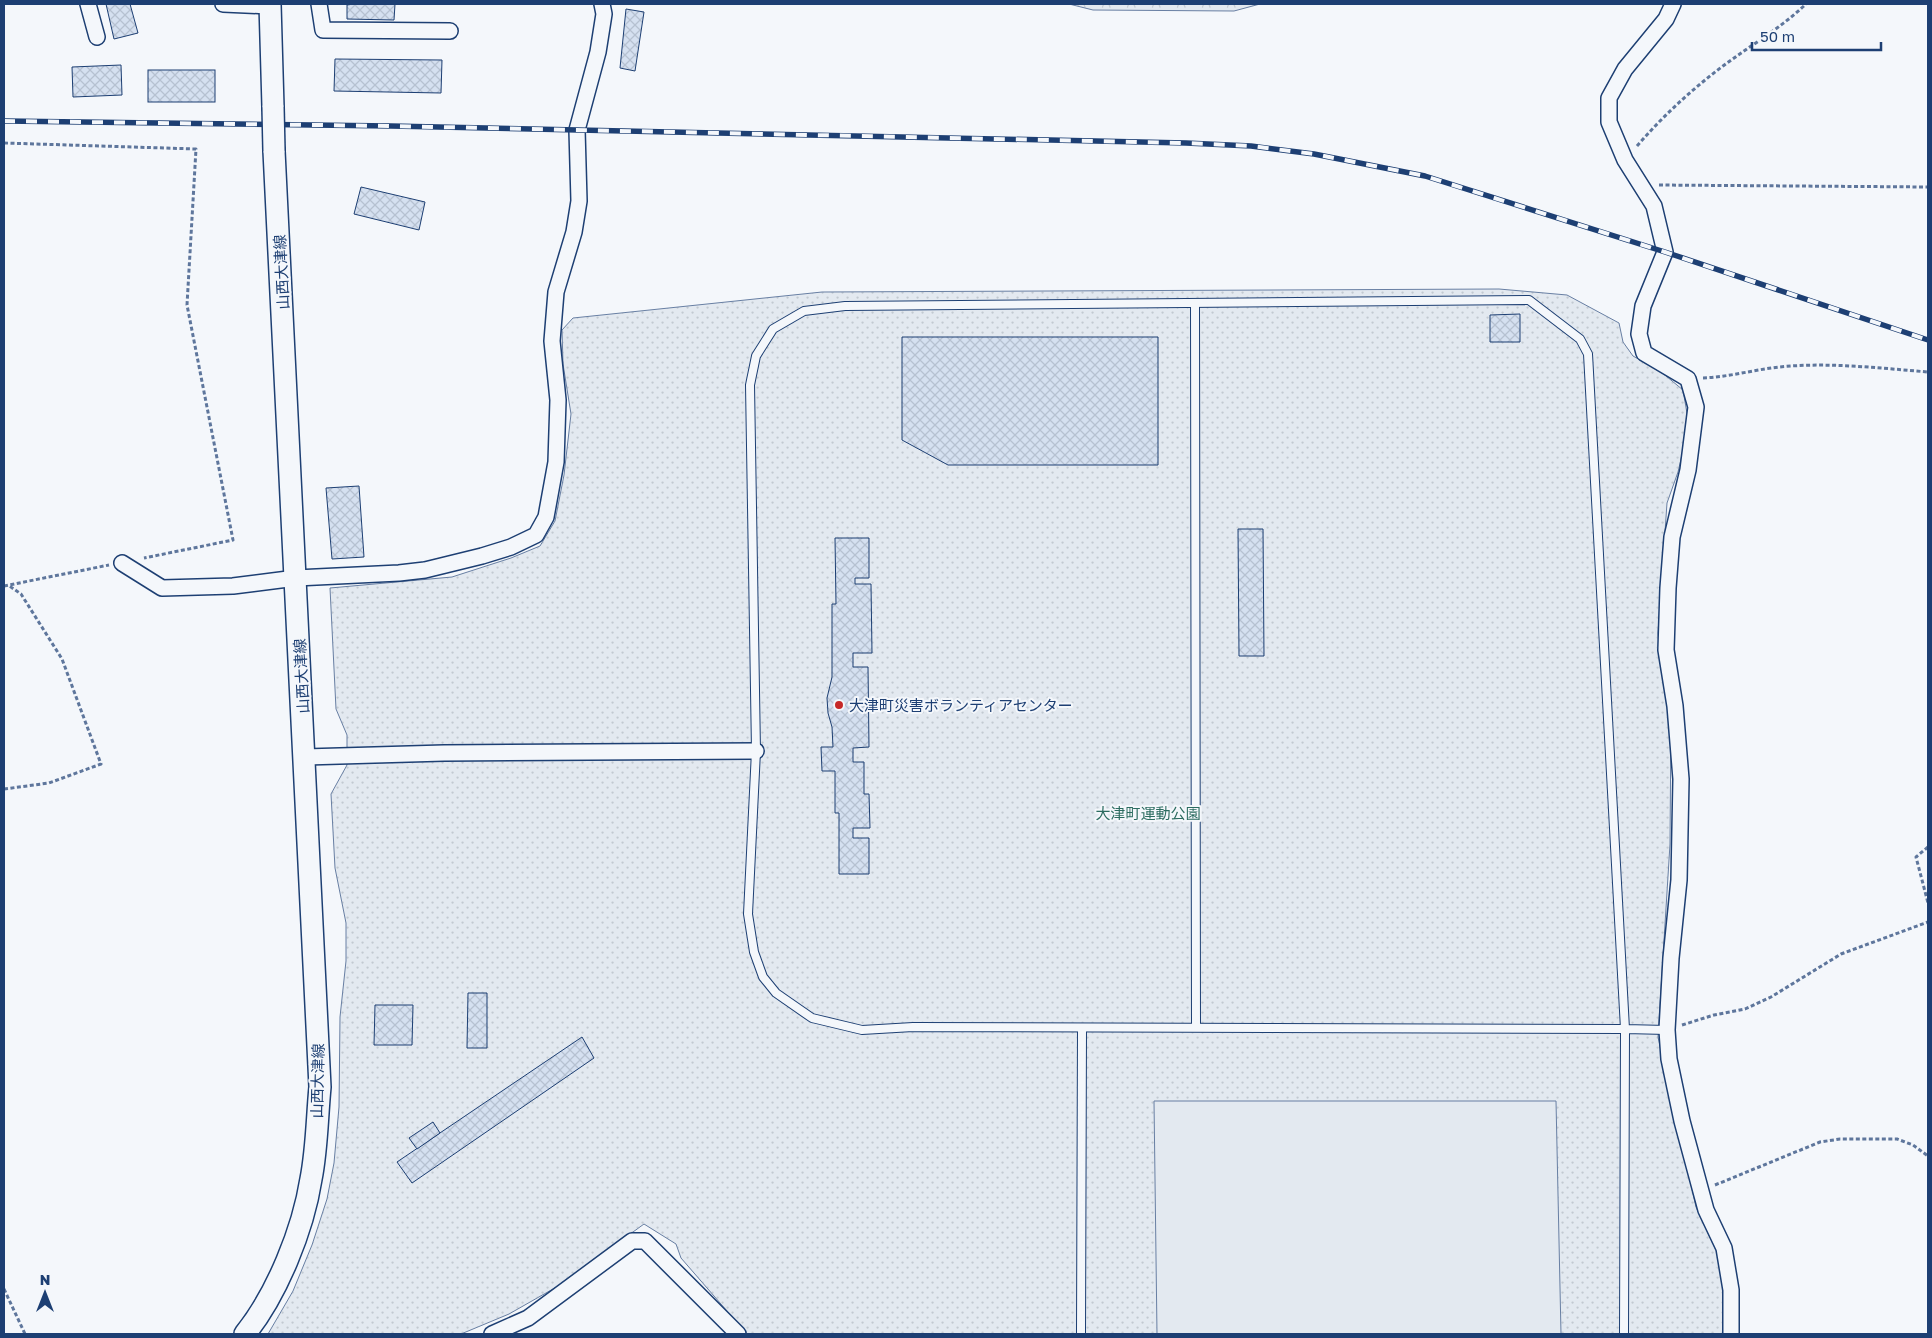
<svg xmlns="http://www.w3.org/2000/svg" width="1932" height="1338" font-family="'Golos Text','Noto Sans JP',sans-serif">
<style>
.grass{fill:url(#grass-dots);stroke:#687fa3}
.forest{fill:url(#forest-crowns);stroke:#687fa3}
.garden{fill:#e3e9f0;stroke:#687fa3}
.building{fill:url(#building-cross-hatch);stroke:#1d3f73}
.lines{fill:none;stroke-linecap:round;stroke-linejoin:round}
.lane-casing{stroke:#1d3f73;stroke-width:10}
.street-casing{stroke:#1d3f73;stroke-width:18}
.secondary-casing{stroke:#1d3f73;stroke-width:24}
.path{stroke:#5e769c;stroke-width:3;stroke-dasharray:4 2.5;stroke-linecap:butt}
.lane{stroke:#f4f7fb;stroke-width:8}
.street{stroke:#f4f7fb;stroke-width:15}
.secondary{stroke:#f4f7fb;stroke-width:21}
.rail-casing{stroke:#1d3f73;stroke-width:5.5}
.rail{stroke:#f4f7fb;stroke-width:4;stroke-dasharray:11;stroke-linecap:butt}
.secondary-bridge-casing{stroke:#1d3f73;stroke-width:24;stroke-linecap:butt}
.secondary-bridge{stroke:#f4f7fb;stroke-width:21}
.poi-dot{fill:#c62828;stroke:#f4f7fb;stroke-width:2}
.labels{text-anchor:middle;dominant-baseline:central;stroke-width:4;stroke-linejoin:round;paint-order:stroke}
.street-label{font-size:15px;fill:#1d3f73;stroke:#f4f7fb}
.poi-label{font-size:15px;fill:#1d3f73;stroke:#f4f7fb;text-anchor:start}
.park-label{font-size:15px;fill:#2c6c60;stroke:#f4f7fb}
</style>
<defs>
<pattern id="grass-dots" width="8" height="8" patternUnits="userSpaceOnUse" patternTransform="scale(1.25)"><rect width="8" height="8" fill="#e3e9f0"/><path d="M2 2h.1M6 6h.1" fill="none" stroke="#c2c9d1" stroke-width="1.8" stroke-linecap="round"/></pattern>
<pattern id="forest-crowns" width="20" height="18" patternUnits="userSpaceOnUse" patternTransform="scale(1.25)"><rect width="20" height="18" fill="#e3e9f0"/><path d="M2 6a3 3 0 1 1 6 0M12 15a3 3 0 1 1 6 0" fill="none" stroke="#c2c9d1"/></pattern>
<pattern id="building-cross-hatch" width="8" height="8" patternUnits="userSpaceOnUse" patternTransform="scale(1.25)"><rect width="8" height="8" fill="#d5e0f0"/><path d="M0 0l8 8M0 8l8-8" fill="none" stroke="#b6c1d1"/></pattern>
</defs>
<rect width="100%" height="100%" fill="#f4f7fb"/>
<path class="grass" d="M 1499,289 L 1567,295 L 1619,323 L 1623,342 L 1633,356 L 1660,371 L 1683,390 L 1689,425 L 1678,472 L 1667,503 L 1658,633 L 1661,669 L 1671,720 L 1670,844 L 1658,1037 L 1696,1207 L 1722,1263 L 1727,1296 L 1726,1334 L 747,1334 L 681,1258 L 676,1244 L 644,1224 L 560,1285 L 509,1314 L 461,1334 L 268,1334 L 293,1291 L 312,1245 L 327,1199 L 334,1163 L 339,1107 L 340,1017 L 346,961 L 346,923 L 335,868 L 331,794 L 347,765 L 347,735 L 336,709 L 330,588 L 452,577 L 511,558 L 540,546 L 555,521 L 564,475 L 571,414 L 563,364 L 562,330 L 573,318 L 822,292 Z"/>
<path class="forest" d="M 1069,4 L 1260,4 L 1234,11 L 1093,10 Z"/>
<path class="garden" d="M 1154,1101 L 1556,1101 L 1561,1334 L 1157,1334 Z"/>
<g class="building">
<path d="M 106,4 L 130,4 L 138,33 L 114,39 Z"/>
<path d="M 354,4 L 395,4 L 394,20 L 347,19 L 347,5 Z"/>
<path d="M 626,9 L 644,12 L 635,71 L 620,68 Z"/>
<path d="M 335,59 L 442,60 L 441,93 L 334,91 Z"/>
<path d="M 121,65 L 122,95 L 73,97 L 72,67 Z"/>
<rect x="148" y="70" width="67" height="32"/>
<path d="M 361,187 L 425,202 L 419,230 L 354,214 Z"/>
<path d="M 1520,314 L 1520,342 L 1490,342 L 1490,315 Z"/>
<path d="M 902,337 L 1158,337 L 1158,465 L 948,465 L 902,440 Z"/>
<path d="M 359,486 L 364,557 L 332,559 L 326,488 Z"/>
<path d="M 1238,529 L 1263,529 L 1264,656 L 1239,656 Z"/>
<path d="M 835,538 L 869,538 L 869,578 L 855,578 L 855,584 L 871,584 L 872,653 L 853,653 L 853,667 L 868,667 L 869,747 L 853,748 L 853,762 L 864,762 L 864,794 L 869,794 L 870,828 L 853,828 L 853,838 L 869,838 L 869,874 L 839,874 L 839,813 L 835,813 L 835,771 L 822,771 L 821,747 L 833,747 L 832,727 L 828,713 L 827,698 L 832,677 L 832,604 L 836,604 Z"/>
<path d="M 468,993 L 487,993 L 487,1048 L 467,1048 Z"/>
<path d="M 375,1005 L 413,1005 L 412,1045 L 374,1045 Z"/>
<path d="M 582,1037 L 594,1058 L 412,1183 L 397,1162 Z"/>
<path d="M 433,1122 L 440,1133 L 417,1149 L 409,1138 Z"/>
</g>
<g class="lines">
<defs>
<g id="lane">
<path d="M 1195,304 L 1196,1027"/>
<path d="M 1081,1334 L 1082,1029"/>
<path d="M 1624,1334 L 1625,1029 L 1588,354 L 1580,339 L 1529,300 L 845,306 L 804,311 L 773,329 L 756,356 L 750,385 L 756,751 L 748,914 L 754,952 L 763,977 L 776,993 L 812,1018 L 862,1030 L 913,1027 L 1625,1029 L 1667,1030"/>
</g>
<g id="street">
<path d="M 88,4 L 97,37"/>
<path d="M 223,4 L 270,6"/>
<path d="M 319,4 L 323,30 L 450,31"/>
<path d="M 1673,4 L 1666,19 L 1625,69 L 1609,98 L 1609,122 L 1625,160 L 1654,206 L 1665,252 L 1643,306 L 1639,334 L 1644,353 L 1688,379 L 1696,407 L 1688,470 L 1672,537 L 1668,588 L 1666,650 L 1675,706 L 1681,779 L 1679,880 L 1671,958 L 1667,1030 L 1669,1059 L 1682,1121 L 1706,1210 L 1724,1248 L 1731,1290 L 1731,1334"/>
<path d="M 122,563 L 162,588 L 233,586 L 296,578 L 399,573 L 425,570 L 482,556 L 511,547 L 536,535 L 546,517 L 556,462 L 558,400 L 552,341 L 556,292 L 574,232 L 579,201 L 577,130 L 598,52 L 604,14 L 602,4"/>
<path d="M 305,757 L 444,753 L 756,751"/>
<path d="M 492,1334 L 528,1318 L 632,1241 L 645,1241 L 738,1334"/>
</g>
<g id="secondary">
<path d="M 270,4 L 273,107"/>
<path d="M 245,1334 C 277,1294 303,1230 311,1179 C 317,1149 317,1118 320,1087 L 274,151"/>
</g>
</defs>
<use href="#lane" class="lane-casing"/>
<use href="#street" class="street-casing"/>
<use href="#secondary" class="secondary-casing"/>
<g class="path">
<path d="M 4,143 L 196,149 L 187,305 L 233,540 L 144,558"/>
<path d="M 1637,146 C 1663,116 1691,90 1723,66 C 1751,45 1781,28 1806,4"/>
<path d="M 1659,185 L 1928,187"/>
<path d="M 1703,378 C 1728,377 1753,370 1779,367 C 1828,362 1879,368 1928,372"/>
<path d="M 4,586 L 109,565"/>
<path d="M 4,789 L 49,783 L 101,764 L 62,659 L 21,594 L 8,585"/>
<path d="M 1928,847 L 1916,857 L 1928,903"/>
<path d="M 1682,1025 L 1714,1015 L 1745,1009 L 1771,997 L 1841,954 L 1928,922"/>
<path d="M 1715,1185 L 1820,1142 L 1840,1139 L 1897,1139 L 1913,1145 L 1928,1156"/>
<path d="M 4,1289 L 25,1334"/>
</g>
<use href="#lane" class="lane"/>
<use href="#street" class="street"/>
<use href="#secondary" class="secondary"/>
<defs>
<path id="rail" d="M 4,121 L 391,126 L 1186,143 L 1251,146 L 1314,154 L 1425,176 L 1665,252 L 1928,340"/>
</defs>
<use href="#rail" class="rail-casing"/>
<use href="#rail" class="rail"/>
<defs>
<path id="secondary-bridge" d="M 273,107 L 274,151"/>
</defs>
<use href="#secondary-bridge" class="secondary-bridge-casing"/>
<use href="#secondary-bridge" class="secondary-bridge"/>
</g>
<circle class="poi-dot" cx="839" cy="705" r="5"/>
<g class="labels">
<g class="street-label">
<text transform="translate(281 272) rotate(-93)">山西大津線</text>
<text transform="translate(301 676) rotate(-93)">山西大津線</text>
<text transform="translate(317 1081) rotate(-89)">山西大津線</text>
</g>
<g class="poi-label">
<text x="849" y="705">大津町災害ボランティアセンター</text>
</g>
<g class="park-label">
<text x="1148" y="813">大津町運動公園</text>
</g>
</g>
<rect width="1932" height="1338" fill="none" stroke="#1d3f73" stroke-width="10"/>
<g transform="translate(45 1293)" stroke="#f4f7fb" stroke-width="4" paint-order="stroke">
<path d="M0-4L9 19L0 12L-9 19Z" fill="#1d3f73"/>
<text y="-8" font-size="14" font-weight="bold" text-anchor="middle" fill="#1d3f73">N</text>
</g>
<path d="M1752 42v8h129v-8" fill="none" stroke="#1d3f73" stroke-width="2.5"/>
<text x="1760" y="42" font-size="15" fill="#1d3f73" stroke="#f4f7fb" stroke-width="4" paint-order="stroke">50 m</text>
</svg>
